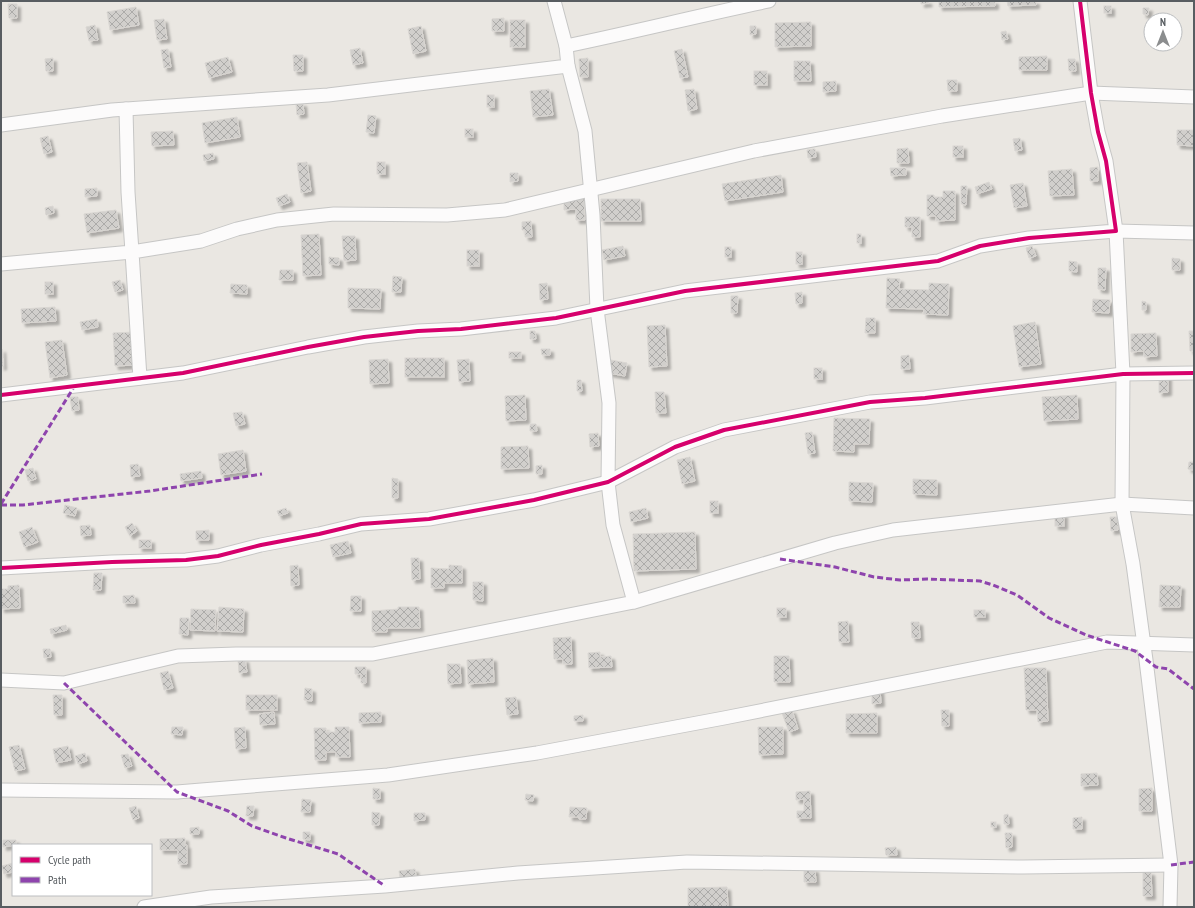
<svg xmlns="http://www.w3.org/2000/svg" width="1195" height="908" font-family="'PT Sans Narrow',sans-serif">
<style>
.building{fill:url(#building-cross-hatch);stroke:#d9d6d2;filter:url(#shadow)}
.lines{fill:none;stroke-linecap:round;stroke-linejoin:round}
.street-casing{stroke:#c6c6c5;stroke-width:15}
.street{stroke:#fcfbfb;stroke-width:13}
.quiet{stroke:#8e44ad;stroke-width:3;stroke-dasharray:6 3;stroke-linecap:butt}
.cycleway-casing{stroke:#fff;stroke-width:6}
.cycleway{stroke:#d6006c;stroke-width:4}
</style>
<defs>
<pattern id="building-cross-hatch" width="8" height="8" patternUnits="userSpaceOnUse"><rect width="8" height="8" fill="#d1cfcc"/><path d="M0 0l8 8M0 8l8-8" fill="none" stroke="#acaba9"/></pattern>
<filter id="shadow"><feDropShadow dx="3.5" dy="3.5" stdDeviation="1" flood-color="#0004"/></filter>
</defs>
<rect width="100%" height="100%" fill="#eae7e2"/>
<g class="building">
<path d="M 921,1 L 928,1 L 929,3 L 921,4 Z"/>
<path d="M 939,1 L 995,1 L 995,6 L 939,7 Z"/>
<path d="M 1007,1 L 1036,1 L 1036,5 L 1008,6 Z"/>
<path d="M 8,4 L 17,4 L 17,18 L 9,18 Z"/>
<rect x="1104" y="6" width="7" height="7"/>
<path d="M 136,7 L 139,25 L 110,30 L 107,12 Z"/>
<path d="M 1143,8 L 1149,8 L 1148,15 L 1143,14 Z"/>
<path d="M 504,18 L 504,31 L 492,31 L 492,19 Z"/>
<path d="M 164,19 L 167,39 L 157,40 L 154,20 Z"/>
<rect x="510" y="20" width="15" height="27"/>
<path d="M 811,22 L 811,46 L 775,47 L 775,23 Z"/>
<path d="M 95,25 L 98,40 L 89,41 L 86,27 Z"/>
<path d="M 421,26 L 426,51 L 413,54 L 408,29 Z"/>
<path d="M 750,26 L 756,26 L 756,34 L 750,35 Z"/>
<path d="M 1006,31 L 1008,39 L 1002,40 L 1001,32 Z"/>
<path d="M 360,48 L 363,63 L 353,65 L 350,50 Z"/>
<path d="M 168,49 L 171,67 L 164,68 L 161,50 Z"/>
<path d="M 682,49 L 688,77 L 680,78 L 674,51 Z"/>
<path d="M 293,55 L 303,55 L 303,71 L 294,71 Z"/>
<path d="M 1047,56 L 1047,70 L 1019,70 L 1019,57 Z"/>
<path d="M 228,57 L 232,72 L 209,78 L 205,63 Z"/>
<path d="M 53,58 L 53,71 L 46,71 L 45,59 Z"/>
<path d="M 588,58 L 588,77 L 580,77 L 579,59 Z"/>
<path d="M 1068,59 L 1075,59 L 1076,71 L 1069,71 Z"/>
<path d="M 794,61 L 810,61 L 811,81 L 794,81 Z"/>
<rect x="754" y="71" width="13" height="14"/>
<path d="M 947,80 L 957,80 L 957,91 L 948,91 Z"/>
<path d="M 836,81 L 836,91 L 823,92 L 823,82 Z"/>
<path d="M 549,89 L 553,115 L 533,117 L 530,91 Z"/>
<path d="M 694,89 L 697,109 L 688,111 L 685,90 Z"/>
<rect x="487" y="95" width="7" height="12"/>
<path d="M 303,103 L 304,114 L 297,115 L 296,104 Z"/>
<path d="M 368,115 L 376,116 L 374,133 L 366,132 Z"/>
<path d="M 237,117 L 240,137 L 205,143 L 202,123 Z"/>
<rect x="465" y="129" width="8" height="8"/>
<path d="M 1177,130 L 1194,130 L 1194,146 L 1177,145 Z"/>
<path d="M 173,131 L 174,145 L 152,146 L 151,132 Z"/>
<path d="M 48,136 L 52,152 L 44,154 L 40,138 Z"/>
<path d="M 1020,138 L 1022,150 L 1015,151 L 1013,139 Z"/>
<rect x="953" y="146" width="10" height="11"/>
<path d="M 908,148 L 909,163 L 897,163 L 897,149 Z"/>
<path d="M 813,149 L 815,149 L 816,157 L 808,158 L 807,150 Z"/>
<path d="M 213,153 L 214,159 L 204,161 L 203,155 Z"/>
<path d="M 307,162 L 311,191 L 301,193 L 297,163 Z"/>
<rect x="377" y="162" width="8" height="12"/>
<path d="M 1098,167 L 1098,181 L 1090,181 L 1090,168 Z"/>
<path d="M 890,168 L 906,168 L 906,175 L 891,176 Z"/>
<path d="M 1072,169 L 1074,195 L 1050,196 L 1048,171 Z"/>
<path d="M 510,173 L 518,173 L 518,181 L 510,182 Z"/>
<path d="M 781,175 L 783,192 L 725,201 L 722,184 Z"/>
<path d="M 989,182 L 992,189 L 977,194 L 975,187 Z"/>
<path d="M 1023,183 L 1027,206 L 1014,208 L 1010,185 Z"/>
<path d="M 961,186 L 967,186 L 966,205 L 961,204 Z"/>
<path d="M 97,188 L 97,196 L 85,197 L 85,189 Z"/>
<path d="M 943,191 L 955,191 L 955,220 L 936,221 L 936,216 L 927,216 L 927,195 L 934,195 L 934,197 L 943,197 Z"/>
<path d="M 287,194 L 290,202 L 279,206 L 276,198 Z"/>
<path d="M 564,197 L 584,197 L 585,220 L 576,220 L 576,209 L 564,210 Z"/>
<path d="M 601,199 L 640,199 L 641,221 L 601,221 Z"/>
<path d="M 53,206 L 54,213 L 46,215 L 45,208 Z"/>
<path d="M 116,210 L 119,228 L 87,233 L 84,214 Z"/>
<path d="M 905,217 L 920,217 L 920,237 L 912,237 L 912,227 L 905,227 Z"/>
<path d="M 531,221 L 532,237 L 525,237 L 525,230 L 522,230 L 522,222 Z"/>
<path d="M 319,234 L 321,275 L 303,276 L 301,235 Z"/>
<rect x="857" y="234" width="4" height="9"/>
<path d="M 342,236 L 355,236 L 356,260 L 344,261 Z"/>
<path d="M 623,246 L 625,256 L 604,260 L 602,250 Z"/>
<path d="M 1032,246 L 1036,256 L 1029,258 L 1026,248 Z"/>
<rect x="725" y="247" width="6" height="10"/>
<rect x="467" y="250" width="12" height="16"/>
<rect x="796" y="252" width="6" height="12"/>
<path d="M 329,257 L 339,258 L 339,265 L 329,264 Z"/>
<path d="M 1172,258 L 1180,259 L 1180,270 L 1172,270 Z"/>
<path d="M 1069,261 L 1077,262 L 1077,272 L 1069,271 Z"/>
<path d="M 1098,268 L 1106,268 L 1105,290 L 1098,289 Z"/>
<path d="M 280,270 L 293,270 L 293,280 L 279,280 Z"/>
<path d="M 393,276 L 402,277 L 401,292 L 392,292 Z"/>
<path d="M 887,278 L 900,279 L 899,289 L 929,290 L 929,283 L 949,284 L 948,315 L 923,314 L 924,309 L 886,308 Z"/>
<path d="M 120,280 L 123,290 L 115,292 L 112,282 Z"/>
<rect x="45" y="282" width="8" height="12"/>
<path d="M 547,283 L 548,299 L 540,300 L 539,284 Z"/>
<path d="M 231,284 L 247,285 L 247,294 L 230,293 Z"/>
<path d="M 348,288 L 381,289 L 380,309 L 348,308 Z"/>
<path d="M 802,292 L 802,303 L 796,304 L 795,293 Z"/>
<path d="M 731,296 L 738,296 L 737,313 L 731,313 Z"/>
<path d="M 1093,299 L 1110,300 L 1109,313 L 1092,312 Z"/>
<path d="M 1142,301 L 1146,302 L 1146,310 L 1142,310 Z"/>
<path d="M 55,307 L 56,321 L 22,323 L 21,309 Z"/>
<path d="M 866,318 L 875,318 L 875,333 L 865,333 Z"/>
<path d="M 97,319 L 98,327 L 82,330 L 80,322 Z"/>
<path d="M 1035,322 L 1041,364 L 1019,367 L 1013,326 Z"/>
<path d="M 665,325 L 667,366 L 649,367 L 647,326 Z"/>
<path d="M 530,331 L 535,331 L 536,339 L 530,339 Z"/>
<path d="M 1189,331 L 1194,331 L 1194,351 L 1190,351 Z"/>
<path d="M 134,332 L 136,365 L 115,366 L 113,333 Z"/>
<path d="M 1156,333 L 1157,356 L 1144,357 L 1144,351 L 1131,352 L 1131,334 Z"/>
<path d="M 62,340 L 67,375 L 50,378 L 45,342 Z"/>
<path d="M 1,349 L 2,349 L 3,366 L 1,367 Z"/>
<path d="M 541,349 L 550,349 L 550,355 L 542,355 Z"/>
<rect x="509" y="352" width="12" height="6"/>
<path d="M 909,355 L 910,369 L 901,369 L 901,356 Z"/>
<rect x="405" y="358" width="39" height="19"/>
<path d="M 388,359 L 389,383 L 370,384 L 369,360 Z"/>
<path d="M 469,359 L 470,381 L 459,382 L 457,360 Z"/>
<path d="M 611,360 L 627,363 L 625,376 L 608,373 Z"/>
<rect x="814" y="368" width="8" height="11"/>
<path d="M 1159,376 L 1168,376 L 1168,392 L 1159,393 Z"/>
<path d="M 577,380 L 581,380 L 582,391 L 577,391 Z"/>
<path d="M 655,392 L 664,392 L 666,413 L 656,413 Z"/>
<path d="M 525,395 L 526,420 L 506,421 L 505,396 Z"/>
<path d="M 1077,395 L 1078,419 L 1044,421 L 1042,397 Z"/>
<path d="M 70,397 L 78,397 L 79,410 L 72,411 Z"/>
<path d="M 242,412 L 245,424 L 236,426 L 233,413 Z"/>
<path d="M 834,418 L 870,419 L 869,444 L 854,444 L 854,452 L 833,451 Z"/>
<path d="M 530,424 L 536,424 L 537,431 L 530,431 Z"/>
<path d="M 812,432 L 815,453 L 808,454 L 805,433 Z"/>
<path d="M 598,433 L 599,446 L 590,447 L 589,434 Z"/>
<path d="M 528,446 L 529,468 L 501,469 L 501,447 Z"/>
<path d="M 243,450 L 246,471 L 221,475 L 218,454 Z"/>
<path d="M 690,457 L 695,481 L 682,484 L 677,460 Z"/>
<path d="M 1189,462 L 1194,462 L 1194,470 L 1188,469 Z"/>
<path d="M 138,464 L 140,476 L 131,477 L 130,465 Z"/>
<path d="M 542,465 L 542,474 L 536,474 L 536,466 Z"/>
<path d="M 33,468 L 36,479 L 28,481 L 25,470 Z"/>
<path d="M 201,471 L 202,478 L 181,481 L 180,474 Z"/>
<path d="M 392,478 L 398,479 L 398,498 L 392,498 Z"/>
<path d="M 913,479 L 937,480 L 937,495 L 913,494 Z"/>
<path d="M 849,482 L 873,483 L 872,502 L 849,501 Z"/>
<rect x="710" y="501" width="8" height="12"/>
<path d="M 65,505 L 77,508 L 75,516 L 63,513 Z"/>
<path d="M 286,508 L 288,513 L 279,516 L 277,511 Z"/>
<path d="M 646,508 L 648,518 L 631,522 L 629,512 Z"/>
<rect x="1055" y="514" width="9" height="12"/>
<path d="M 1110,517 L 1118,517 L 1118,530 L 1111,531 Z"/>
<path d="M 132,523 L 137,531 L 130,536 L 125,527 Z"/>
<path d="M 90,525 L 91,535 L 81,536 L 80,526 Z"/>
<path d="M 32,527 L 38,542 L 24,547 L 19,532 Z"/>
<path d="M 209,530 L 209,540 L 196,540 L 196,531 Z"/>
<path d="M 695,532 L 696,569 L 634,571 L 633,534 Z"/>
<rect x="139" y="540" width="12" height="8"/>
<path d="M 348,541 L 351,553 L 333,557 L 330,545 Z"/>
<path d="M 411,558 L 419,558 L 420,579 L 412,580 Z"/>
<path d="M 298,565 L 299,585 L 291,586 L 290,566 Z"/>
<path d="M 449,565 L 462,566 L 462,583 L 444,583 L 444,588 L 431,588 L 431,568 L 449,569 Z"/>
<path d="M 94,573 L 102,573 L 101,590 L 93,590 Z"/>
<path d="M 473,582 L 483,582 L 483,601 L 473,600 Z"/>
<path d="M 19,585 L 20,608 L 1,609 L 1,589 L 8,589 L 8,586 Z"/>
<path d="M 1160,585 L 1181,586 L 1180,607 L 1159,607 Z"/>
<path d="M 134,595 L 135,603 L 123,603 L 123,596 Z"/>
<path d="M 351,596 L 361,596 L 361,611 L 350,611 Z"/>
<path d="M 219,607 L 244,609 L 243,632 L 217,631 Z"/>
<path d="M 398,607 L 419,607 L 420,628 L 387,628 L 387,632 L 372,632 L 372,611 L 398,609 Z"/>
<rect x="777" y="608" width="9" height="9"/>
<path d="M 191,609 L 216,610 L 215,631 L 190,630 Z"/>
<rect x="974" y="610" width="11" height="7"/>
<path d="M 180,618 L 189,618 L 188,635 L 179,634 Z"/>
<path d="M 848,621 L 849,642 L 839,642 L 838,622 Z"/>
<path d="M 911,622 L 919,622 L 920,638 L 912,638 Z"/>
<path d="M 66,625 L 67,630 L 51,634 L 50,629 Z"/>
<path d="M 571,637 L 572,664 L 563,664 L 563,659 L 554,659 L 553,638 Z"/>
<path d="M 43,649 L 50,649 L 51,657 L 44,658 Z"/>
<path d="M 600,652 L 600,657 L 611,656 L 612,667 L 589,668 L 588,653 Z"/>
<path d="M 774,656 L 789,656 L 790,682 L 774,682 Z"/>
<path d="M 493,658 L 494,682 L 468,684 L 467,660 Z"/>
<path d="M 245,659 L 247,672 L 239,673 L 238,660 Z"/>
<path d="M 447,664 L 460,664 L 461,683 L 448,684 Z"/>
<path d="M 355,667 L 366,667 L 366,683 L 361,683 L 361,674 L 355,674 Z"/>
<path d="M 1024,668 L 1046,668 L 1048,721 L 1038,722 L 1037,710 L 1026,710 Z"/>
<path d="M 168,671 L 173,688 L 164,690 L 160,673 Z"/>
<path d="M 305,688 L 312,689 L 312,701 L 304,700 Z"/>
<path d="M 880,689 L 881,703 L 872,704 L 872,690 Z"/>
<path d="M 53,695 L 62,695 L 62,715 L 54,715 Z"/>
<rect x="246" y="695" width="31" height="15"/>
<path d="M 516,697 L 518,714 L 507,715 L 505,698 Z"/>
<path d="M 792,710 L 798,729 L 789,732 L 782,713 Z"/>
<path d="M 941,710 L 949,710 L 949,726 L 942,726 Z"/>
<path d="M 274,712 L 275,724 L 260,725 L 259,714 Z"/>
<path d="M 381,712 L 381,722 L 359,723 L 359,713 Z"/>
<path d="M 877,713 L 877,733 L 846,733 L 846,714 Z"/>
<path d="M 583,715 L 583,721 L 574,721 L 574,716 Z"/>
<path d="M 172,727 L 183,727 L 182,735 L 171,734 Z"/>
<path d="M 245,727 L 246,748 L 236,749 L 234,728 Z"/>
<path d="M 335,727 L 349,727 L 350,757 L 336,757 L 336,752 L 326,752 L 326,760 L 315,760 L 314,728 L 326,728 L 326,732 L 335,732 Z"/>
<path d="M 758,727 L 783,727 L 783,754 L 759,755 Z"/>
<path d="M 19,745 L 25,769 L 15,771 L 9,747 Z"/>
<path d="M 68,746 L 71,760 L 56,763 L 53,749 Z"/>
<path d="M 85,753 L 87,761 L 78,764 L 75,756 Z"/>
<path d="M 128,754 L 132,766 L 125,768 L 121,755 Z"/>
<path d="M 1097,773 L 1098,785 L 1081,786 L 1081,774 Z"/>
<path d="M 373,788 L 380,789 L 380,799 L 373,799 Z"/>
<path d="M 1152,788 L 1152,811 L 1139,811 L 1139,789 Z"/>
<path d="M 810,791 L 811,818 L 797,818 L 797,811 L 804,811 L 804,799 L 796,800 L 796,792 Z"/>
<path d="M 526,794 L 534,795 L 533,801 L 525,800 Z"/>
<path d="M 302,799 L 311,800 L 310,812 L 301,812 Z"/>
<path d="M 136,806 L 139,818 L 133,820 L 129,808 Z"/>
<path d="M 247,806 L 254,806 L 253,816 L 246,816 Z"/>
<path d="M 570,807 L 587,808 L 586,819 L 579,819 L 579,817 L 569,817 Z"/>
<path d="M 372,812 L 380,813 L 379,825 L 372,825 Z"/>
<path d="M 414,813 L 425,813 L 425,820 L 414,821 Z"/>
<path d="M 1008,814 L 1009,824 L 1004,824 L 1004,815 Z"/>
<path d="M 1082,817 L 1082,829 L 1073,829 L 1073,818 Z"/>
<rect x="991" y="822" width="5" height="5"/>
<path d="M 199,827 L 199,834 L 190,834 L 190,828 Z"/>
<path d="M 303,832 L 310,832 L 310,840 L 303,839 Z"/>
<path d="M 1005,833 L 1012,833 L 1012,847 L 1006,848 Z"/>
<path d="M 185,838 L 185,845 L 187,845 L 187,864 L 178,864 L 178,850 L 160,850 L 160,839 Z"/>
<path d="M 3,840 L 16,840 L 16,845 L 3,847 Z"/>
<path d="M 896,847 L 897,855 L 886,855 L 885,848 Z"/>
<path d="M 13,863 L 13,872 L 4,874 L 2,866 Z"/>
<path d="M 415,869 L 416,876 L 400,878 L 399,871 Z"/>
<path d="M 804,869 L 815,869 L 816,882 L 804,882 Z"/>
<path d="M 1143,872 L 1151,872 L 1152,896 L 1143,896 Z"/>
<path d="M 727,887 L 728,907 L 688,907 L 688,888 Z"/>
</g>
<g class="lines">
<defs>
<g id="street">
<path d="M 566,46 C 634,32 701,15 769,1"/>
<path d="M 1,125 L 112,110 L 328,95 L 568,66 L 566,46 L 554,1"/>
<path d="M 1,264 L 132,252 L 128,192 L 126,109"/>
<path d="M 140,378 L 132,252 L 201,241 L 237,229 L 277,220 L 334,214 L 447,215 L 505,210 L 754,151 L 942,116 L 1091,93 L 1194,97"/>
<path d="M 1,395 L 183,373 L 308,347 L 364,337 L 418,331 L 461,329 L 556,318 L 685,291 L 938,261 L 980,246 L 1029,238 L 1116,231 L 1106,161 L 1098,132 L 1091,93 L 1080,1"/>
<path d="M 1,568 L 112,562 L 186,560 L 218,556 L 261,545 L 319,534 L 361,524 L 429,519 L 534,500 L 608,482 L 675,447 L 724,430 L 870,402 L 925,398 L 1123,374 L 1194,373"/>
<path d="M 634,602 L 835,543 L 893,530 L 1122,504 L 1194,508"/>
<path d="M 1,680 L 64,683 L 178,656 L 236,654 L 373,654 L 634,602 L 613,525 L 608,482 L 609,403 L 597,309 L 593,215 L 585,131 L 568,66"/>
<path d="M 1,790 L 177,792 L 388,775 L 537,753 L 724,718 L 1107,642 L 1194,645"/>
<path d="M 144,907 L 211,897 L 385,886 L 518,873 L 687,862 L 1023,867 L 1171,865"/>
<path d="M 1170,907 L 1171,865 L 1146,660 L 1133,564 L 1122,504 L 1123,374 L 1116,231 L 1194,233"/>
</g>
</defs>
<use href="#street" class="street-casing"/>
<use href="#street" class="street"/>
<g class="quiet">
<path d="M 1,504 L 74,387"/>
<path d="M 1,505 L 23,505 L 150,491 L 262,474"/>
<path d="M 780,559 L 835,567 L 874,577 L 900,580 L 927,579 L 980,581 L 993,585 L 1017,595 L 1049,618 L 1086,635 L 1135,651 L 1156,667 L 1168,669 L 1194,689"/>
<path d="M 64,683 L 177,792 L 228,811 L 252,826 L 286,838 L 338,854 L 385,886"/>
<path d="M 1171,865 L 1194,862"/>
</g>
<defs>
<g id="cycleway">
<path d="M 1,395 L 183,373 L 308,347 L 364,337 L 418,331 L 461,329 L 556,318 L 685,291 L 938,261 L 980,246 L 1029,238 L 1116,231 L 1106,161 L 1098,132 L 1091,93 L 1080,1"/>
<path d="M 1,568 L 112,562 L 186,560 L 218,556 L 261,545 L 319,534 L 361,524 L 429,519 L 534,500 L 608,482 L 675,447 L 724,430 L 870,402 L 925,398 L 1123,374 L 1194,373"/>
</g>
</defs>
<use href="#cycleway" class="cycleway-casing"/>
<use href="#cycleway" class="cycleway"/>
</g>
<rect width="1195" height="908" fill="none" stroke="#585d61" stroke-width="4"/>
<rect x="12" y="844" width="140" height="52" fill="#ffffff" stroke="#bcbec0"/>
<rect x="20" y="857" width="20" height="6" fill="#d6006c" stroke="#bcbec0"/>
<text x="48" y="864" font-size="12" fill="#585d61">Cycle path</text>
<rect x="20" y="877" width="20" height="6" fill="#8e44ad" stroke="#bcbec0"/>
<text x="48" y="884" font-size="12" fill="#585d61">Path</text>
<g transform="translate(1163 32)"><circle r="19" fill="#ffffff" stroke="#bcbec0"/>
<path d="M0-3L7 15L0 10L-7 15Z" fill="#8b8d8e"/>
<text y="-6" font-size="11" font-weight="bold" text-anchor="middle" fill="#585d61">N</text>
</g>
</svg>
